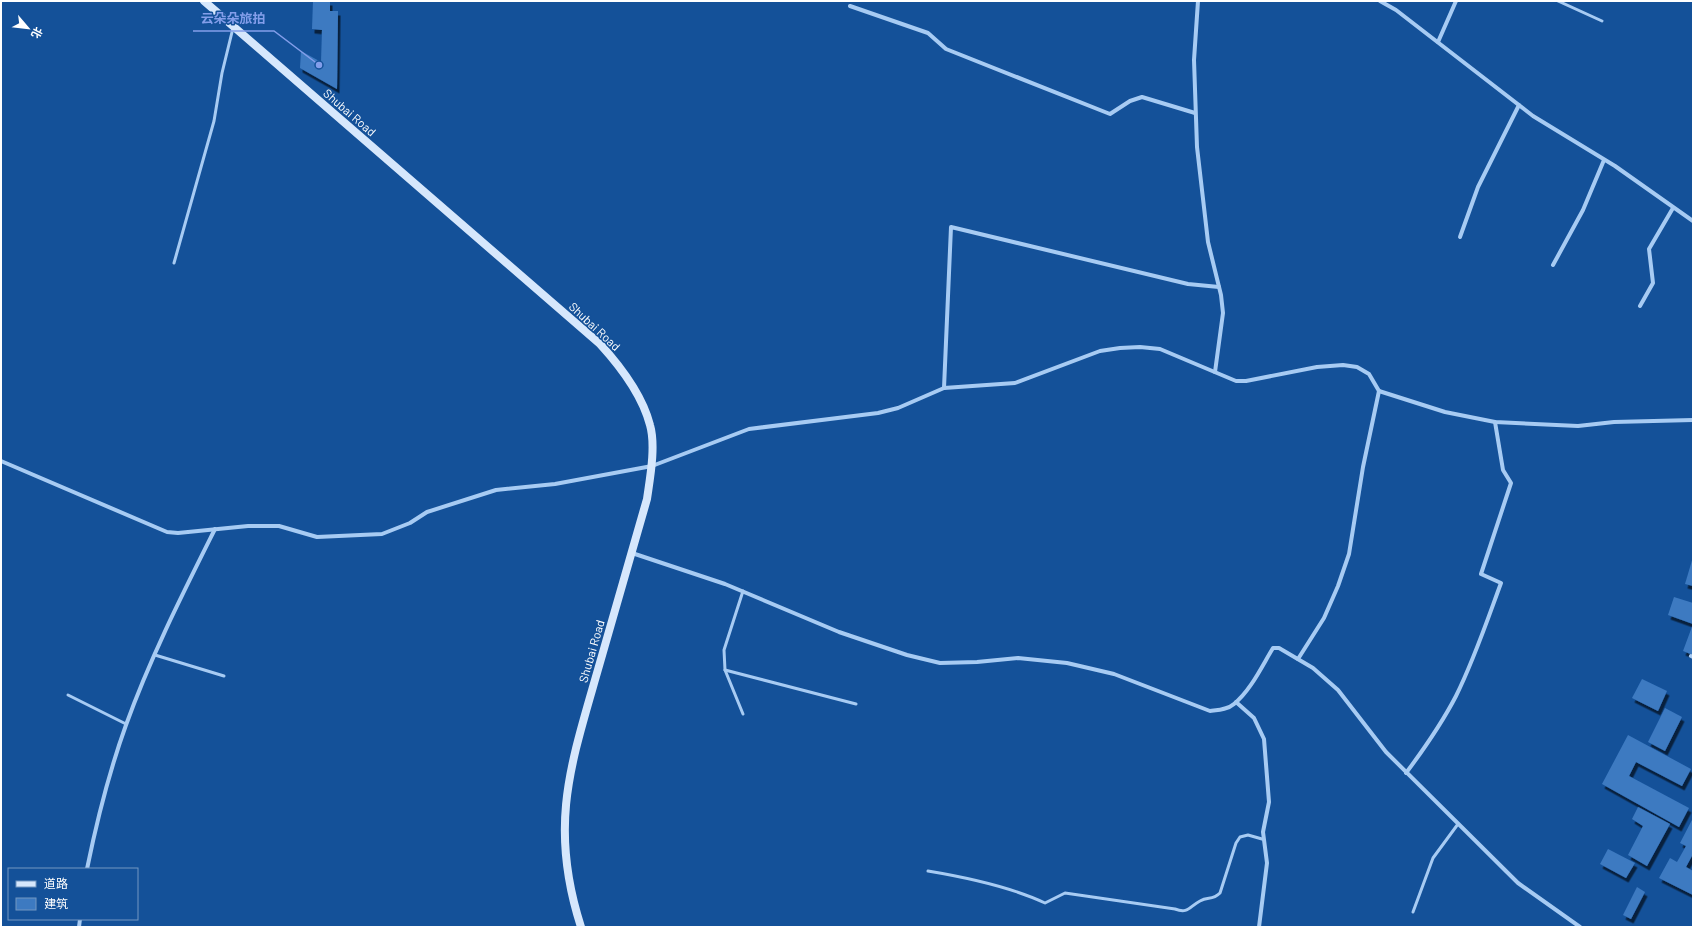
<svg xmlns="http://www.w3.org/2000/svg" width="1694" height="928" font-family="Barlow,'Noto Sans SC',sans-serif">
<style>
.building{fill:#3d7ac1;filter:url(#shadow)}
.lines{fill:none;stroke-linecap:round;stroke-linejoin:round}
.lane{stroke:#a7cbf3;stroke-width:3}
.street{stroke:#a7cbf3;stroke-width:4}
.secondary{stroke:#d6e7fc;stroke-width:8}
.labels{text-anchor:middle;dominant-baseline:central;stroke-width:3;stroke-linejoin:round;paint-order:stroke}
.street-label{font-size:12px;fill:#fff;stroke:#145199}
.leader{fill:none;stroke:#839eea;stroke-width:1.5}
.callout-dot{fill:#839eea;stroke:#145199;stroke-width:1.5}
.callout-label{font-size:13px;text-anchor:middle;font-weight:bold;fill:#839eea;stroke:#145199;stroke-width:3;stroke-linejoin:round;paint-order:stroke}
</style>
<defs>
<filter id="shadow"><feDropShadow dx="2.5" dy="4.5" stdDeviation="0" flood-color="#0009"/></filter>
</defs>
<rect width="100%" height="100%" fill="#145199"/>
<g class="building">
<path d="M 313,1 L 330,1 L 330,11 L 338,11 L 337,89 L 300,68 L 301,51 L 321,62 L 322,30 L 312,29 Z"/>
<path d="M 1693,557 L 1693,586 L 1685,584 Z"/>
<path d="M 1674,597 L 1693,603 L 1693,655 L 1683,651 L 1693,624 L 1668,615 Z"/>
<path d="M 1642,679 L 1667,691 L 1658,711 L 1632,698 Z"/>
<path d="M 1665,708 L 1682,717 L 1665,751 L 1648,742 Z"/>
<path d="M 1628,735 L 1691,769 L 1682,786 L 1636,762 L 1629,776 L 1689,808 L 1679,827 L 1602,784 Z"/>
<path d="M 1638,807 L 1670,824 L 1647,866 L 1628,855 L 1643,826 L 1632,819 Z"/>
<path d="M 1693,818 L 1693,854 L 1686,867 L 1693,871 L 1693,895 L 1659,878 L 1670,858 L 1677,862 L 1686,846 L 1680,843 Z"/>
<path d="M 1608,849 L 1635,863 L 1626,878 L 1600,864 Z"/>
<path d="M 1637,887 L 1645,892 L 1631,919 L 1623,915 Z"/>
</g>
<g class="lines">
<g class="lane">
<path d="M 1558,1 L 1602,21"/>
<path d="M 174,263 L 214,121 L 222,73 L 233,28"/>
<path d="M 743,591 L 724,650 L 725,670 L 743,714"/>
<path d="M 155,655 L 224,676"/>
<path d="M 725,670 L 856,704"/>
<path d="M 68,695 L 126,724"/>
<path d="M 928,871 C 964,877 1011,887 1045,903 L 1065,893 L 1175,909 C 1188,914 1189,907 1200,901 C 1208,896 1212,901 1220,893 L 1236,843 L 1240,837 L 1248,835 L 1262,839"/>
<path d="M 1413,912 L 1433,858 L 1458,824"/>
</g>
<g class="street">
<path d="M 1198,1 L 1194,60 L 1197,147 L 1208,242 L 1221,295 L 1223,313 L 1215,372"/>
<path d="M 1380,1 L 1396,10 L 1533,116 L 1615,166 L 1693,221"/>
<path d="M 850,6 L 928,33 L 946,49 L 1110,114 L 1130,101 L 1142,97 L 1195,113"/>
<path d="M 1438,42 L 1456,1"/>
<path d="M 1460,237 L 1478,187 L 1519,105"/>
<path d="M 1553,265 L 1583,210 L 1604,160"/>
<path d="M 1640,306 L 1653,283 L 1649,249 L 1673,208"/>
<path d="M 944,388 L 951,227 L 1188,284 L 1219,287"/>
<path d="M 1,461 L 167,532 L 178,533 L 248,526 L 279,526 L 317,537 L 382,534 L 410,523 L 427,512 L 496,490 L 555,484 L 652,466 L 749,429 L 878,413 L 898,408 L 944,388 L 1015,383 L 1100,351 L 1120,348 L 1140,347 L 1160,349 L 1236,381 L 1246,381 L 1317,367 L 1343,365 L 1357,367 L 1369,374 L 1379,391 L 1445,412 L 1495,422 L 1578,426 L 1614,422 L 1693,420"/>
<path d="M 632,553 L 725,584 L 839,632 L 907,655 L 940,663 L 977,662 L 1018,658 L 1067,663 L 1114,674 L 1210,711 C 1218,710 1227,710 1234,704 C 1251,690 1262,666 1273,648 L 1279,648 L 1313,668 L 1338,690 L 1386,752 L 1518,883 L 1580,927"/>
<path d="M 1691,656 L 1693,657"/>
<path d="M 1298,659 L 1324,618 L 1338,586 L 1349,554 L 1363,467 L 1379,391"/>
<path d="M 1236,702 L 1254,718 L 1264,739 L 1269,802 L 1263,832 L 1267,863 L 1259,927"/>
<path d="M 1406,773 C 1424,749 1442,723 1456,696 C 1474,660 1487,621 1501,583 L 1481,574 L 1511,483 L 1503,470 L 1495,422"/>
<path d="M 87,869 C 97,820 109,772 126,725 C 150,658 183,593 215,529"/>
<path d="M 79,927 L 80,919"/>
</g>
<path class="secondary" d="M 204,1 L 600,344 C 621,367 642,394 650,425 C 656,446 650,478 647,499 C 631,555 615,610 599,666 C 571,764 548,825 581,927"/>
</g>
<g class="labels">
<g class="street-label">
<text transform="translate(350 112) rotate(41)">Shubai Road</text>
<text transform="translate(595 326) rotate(43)">Shubai Road</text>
<text transform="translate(591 651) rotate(-74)">Shubai Road</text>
</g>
</g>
<path class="leader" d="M319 65L274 31H193"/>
<circle class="callout-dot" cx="319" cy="65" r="4"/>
<g class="callout-label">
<text x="233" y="23">云朵朵旅拍</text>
</g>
<rect width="1694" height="928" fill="none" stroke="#ffffff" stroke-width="4"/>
<rect x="8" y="868" width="130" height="52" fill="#145199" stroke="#7297c2"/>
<rect x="16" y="881" width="20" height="6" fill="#d6e7fc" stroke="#7297c2"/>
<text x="44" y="888" font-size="12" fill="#ffffff">道路</text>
<rect x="16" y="898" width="20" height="12" fill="#3d7ac1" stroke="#7297c2"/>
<text x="44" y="908" font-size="12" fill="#ffffff">建筑</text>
<g transform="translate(28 28) rotate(118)" stroke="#145199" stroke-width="3" paint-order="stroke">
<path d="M0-3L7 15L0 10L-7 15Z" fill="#ffffff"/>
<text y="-6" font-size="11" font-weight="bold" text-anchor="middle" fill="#ffffff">北</text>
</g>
</svg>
